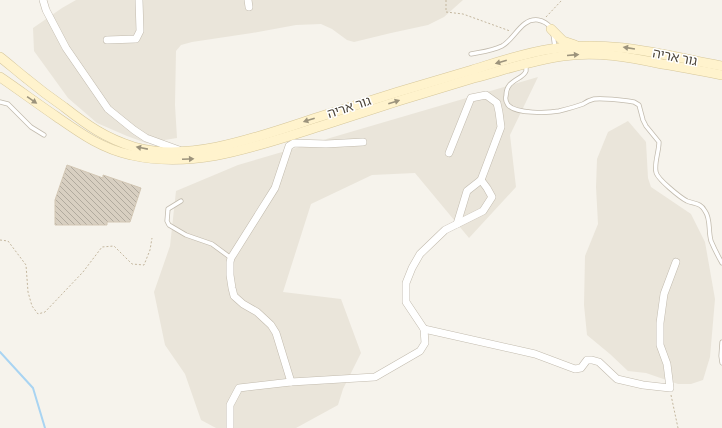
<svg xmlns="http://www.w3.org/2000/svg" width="722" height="428" font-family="'Archivo Narrow','Noto Sans Hebrew',sans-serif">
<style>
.residential{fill:#eae5da}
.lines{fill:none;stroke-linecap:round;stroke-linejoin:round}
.stream{stroke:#a9d4f2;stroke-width:2}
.building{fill:url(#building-back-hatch);stroke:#d3c7b4}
.service-casing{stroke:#c2bbae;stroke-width:5}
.minor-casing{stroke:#c2bbae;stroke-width:8}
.secondary-casing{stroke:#d6c79b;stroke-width:10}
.path{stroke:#c4b79f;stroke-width:1;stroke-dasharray:2 2;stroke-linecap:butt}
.service{stroke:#fff;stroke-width:3.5}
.minor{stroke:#fff;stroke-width:7}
.secondary{stroke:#fff3cd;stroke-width:9}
.oneway{fill:#9c937c}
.labels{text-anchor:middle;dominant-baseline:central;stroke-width:3;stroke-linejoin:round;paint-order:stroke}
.street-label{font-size:13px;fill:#4b4439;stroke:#fff}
</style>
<defs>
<pattern id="building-back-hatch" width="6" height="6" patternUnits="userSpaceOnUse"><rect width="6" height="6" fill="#d8cfc1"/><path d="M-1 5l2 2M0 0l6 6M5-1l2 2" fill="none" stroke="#b1aa9e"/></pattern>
</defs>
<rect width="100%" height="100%" fill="#f6f3ec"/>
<g class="residential">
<path d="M 76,0 L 463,0 L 444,17 L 428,25 L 391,33 L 354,42 L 347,40 L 332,29 L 321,24 L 296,25 L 252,33 L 192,42 L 181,45 L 176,51 L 175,105 L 177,138 L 146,143 L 127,136 L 97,123 L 68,98 L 34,51 L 33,28 L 62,8 Z"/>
<path d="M 538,77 L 510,135 L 516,187 L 469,238 L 415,173 L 372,175 L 311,204 L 283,292 L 341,299 L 361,353 L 343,389 L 338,405 L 296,428 L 216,428 L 201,420 L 185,374 L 165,345 L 154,292 L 170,246 L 176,191 L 238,165 Z"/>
<path d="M 628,121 L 646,142 L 648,178 L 651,187 L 691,214 L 705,242 L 715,299 L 710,357 L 703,380 L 691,384 L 678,384 L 646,373 L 628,371 L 610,354 L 587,335 L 584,305 L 585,256 L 598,224 L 596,187 L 597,159 L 608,132 Z"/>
</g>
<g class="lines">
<path class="stream" d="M 0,352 L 33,388 L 45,428"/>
</g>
<path class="building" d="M 67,165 L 103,178 L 103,175 L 141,188 L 130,222 L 107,222 L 107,225 L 55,225 L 55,200 Z"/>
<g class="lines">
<defs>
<g id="service">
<path d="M 553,34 L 555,48"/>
<path d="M 471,54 C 481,52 492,51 502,46 C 515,39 521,18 538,20 C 544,21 548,24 551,28"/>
<path d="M 526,65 C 526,67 526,69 526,71 C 523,80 506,79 506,96 C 505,99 506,102 508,105 C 516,114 548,113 559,111 C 567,109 575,107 583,104 C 586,102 590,100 594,99 C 602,98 620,100 628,101 L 634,102 L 639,105 L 643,120 L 646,126 L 659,142 C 659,152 654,163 656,172 C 657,179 681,198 687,201 C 695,204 701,203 705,211 C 711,219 708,231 711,241 C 714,248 718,256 722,263"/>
<path d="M 0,102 L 8,104 L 31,127 L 44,135"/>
<path d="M 181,201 L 168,209 L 167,221 L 169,225 L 186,235 L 212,244 L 231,258"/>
<path d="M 722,342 L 721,356 L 722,363"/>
</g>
<g id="minor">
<path d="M 43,0 L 46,10 L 66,48 L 108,109 L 134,130 L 146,138 L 179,150"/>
<path d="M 248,0 L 249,7"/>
<path d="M 107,40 L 136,39 L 140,31 L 139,0"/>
<path d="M 449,153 L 471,98 L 486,95 L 497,103 L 499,112 L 501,127 L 481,180 L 467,191 L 457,224"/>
<path d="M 424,329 L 535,354 L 575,369 L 581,368 L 587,360 L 592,360 L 599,362 L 617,379 L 643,385 L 670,388 L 667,364 L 660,345 L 660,323 L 664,294 L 676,262"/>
<path d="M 291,382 L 276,333 L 271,325 L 257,312 L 243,304 L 234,296 L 232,288 L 230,275 L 230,262 L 231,258 L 275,188 L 289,146 L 294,143 L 326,144 L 363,142"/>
<path d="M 230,428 L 230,405 L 239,388 L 291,382 L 375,377 L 420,351 L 425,343 L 424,329 L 406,302 L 406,283 L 412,268 L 420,254 L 445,230 L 483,211 L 492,197 L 487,188 L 481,180"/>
</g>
<g id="secondary">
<path d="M 551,29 L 563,41 L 575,45"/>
<path d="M 0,57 C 9,64 18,72 27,79 C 39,89 51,98 64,107 C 87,125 105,138 134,147 C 193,164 268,133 325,115 C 374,99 423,84 472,70 C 498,62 524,53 551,49 C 610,39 664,55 722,66"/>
<path d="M 0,77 C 19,90 38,104 57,117 C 80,133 102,149 131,155 C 196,170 259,145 321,126 C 372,109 423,93 474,78 C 504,70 533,60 563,56 C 597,51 629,57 662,64 C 682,67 702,71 722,75"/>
</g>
</defs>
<use href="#service" class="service-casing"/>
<use href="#minor" class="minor-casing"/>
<use href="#secondary" class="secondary-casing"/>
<g class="path">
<path d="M 446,0 L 446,12 L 463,14 L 510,31"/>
<path d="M 546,17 L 562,0"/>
<path d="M 0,240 L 8,241 L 26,265 L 28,292 L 32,306 L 38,314 L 45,312 L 83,272 L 102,247 L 114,246 L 132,264 L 144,265 L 150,250 L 152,238"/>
<path d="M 671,395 L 678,428"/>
</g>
<use href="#service" class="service"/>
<use href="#minor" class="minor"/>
<use href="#secondary" class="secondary"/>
</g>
<defs><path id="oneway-solid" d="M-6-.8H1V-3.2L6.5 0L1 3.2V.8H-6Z"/></defs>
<g class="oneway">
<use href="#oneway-solid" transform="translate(629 48) rotate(-171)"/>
<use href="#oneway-solid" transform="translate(573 55) rotate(-5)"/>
<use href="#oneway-solid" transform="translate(501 62) rotate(164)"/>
<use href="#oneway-solid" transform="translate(32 100) rotate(35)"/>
<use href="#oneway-solid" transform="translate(394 102) rotate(-18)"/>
<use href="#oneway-solid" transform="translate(309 120) rotate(162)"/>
<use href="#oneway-solid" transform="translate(142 148) rotate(-169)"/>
<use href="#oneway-solid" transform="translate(188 159) rotate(-3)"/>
</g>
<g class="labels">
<g class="street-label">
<text transform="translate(675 57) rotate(11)">גור אריה</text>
<text transform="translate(349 107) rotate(-18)">גור אריה</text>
</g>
</g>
</svg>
